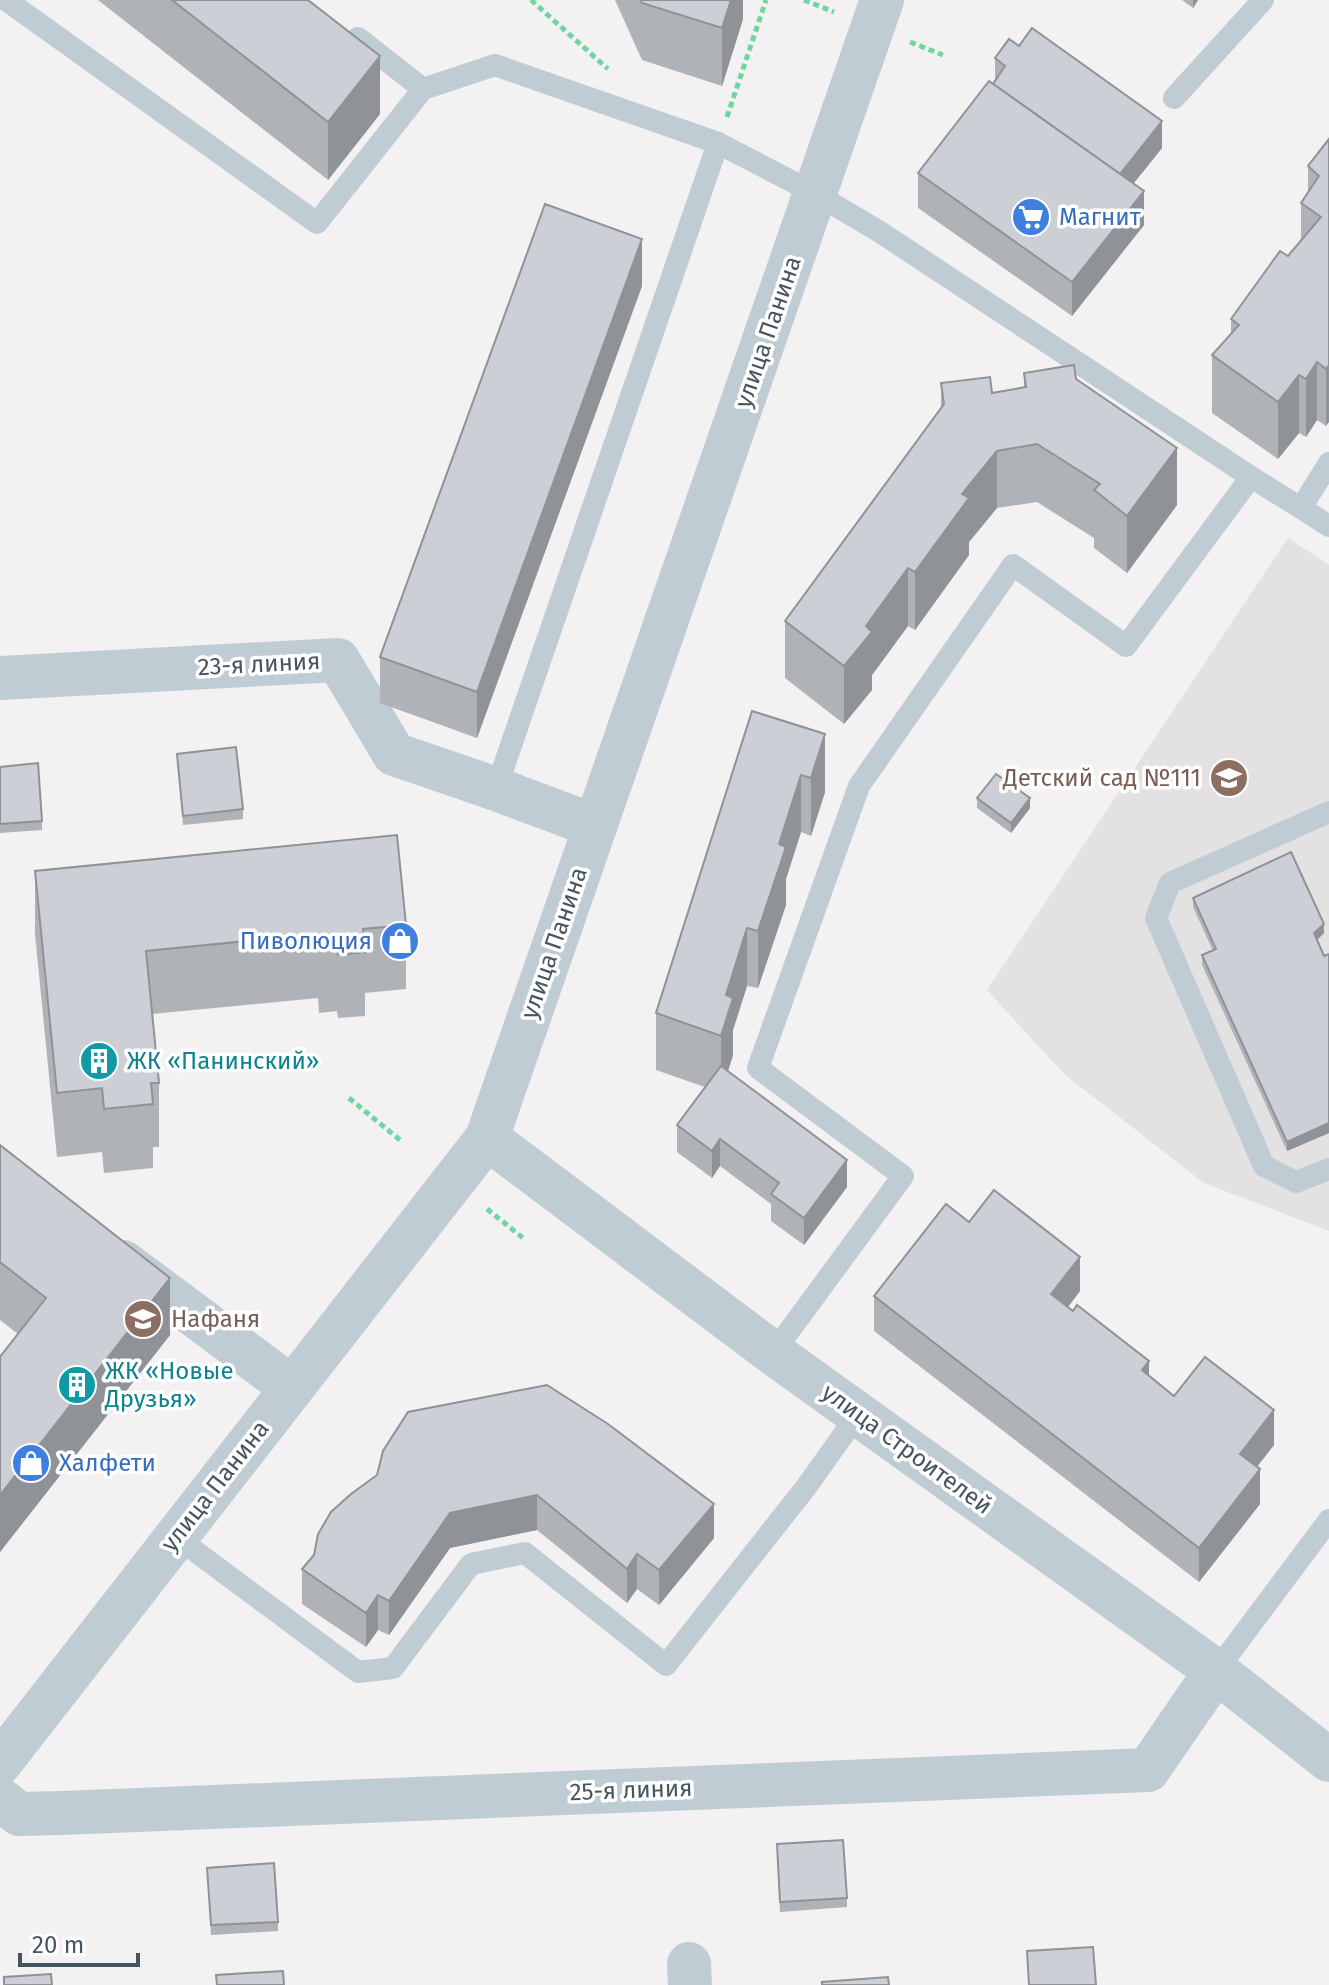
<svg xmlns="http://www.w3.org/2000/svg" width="1329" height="1985" font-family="'Fira Sans',sans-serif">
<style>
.education{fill:#e4e1e3}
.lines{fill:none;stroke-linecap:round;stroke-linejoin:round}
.path{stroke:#70d6a1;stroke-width:5;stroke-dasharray:6 4;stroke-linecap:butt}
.service{stroke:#c0ccd4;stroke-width:22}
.minor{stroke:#c0ccd4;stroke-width:44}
.tertiary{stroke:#c0ccd4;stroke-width:44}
.wall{fill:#afb3b8}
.shaded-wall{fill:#8f9296}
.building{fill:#ccd0d6;stroke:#8f9296;stroke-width:2}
.labels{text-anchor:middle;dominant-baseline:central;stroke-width:7;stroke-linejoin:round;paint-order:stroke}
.shop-label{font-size:24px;fill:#366cbe;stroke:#fff;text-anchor:start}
.street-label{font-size:24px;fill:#465560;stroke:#fff}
.education-label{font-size:24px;fill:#785e54;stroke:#fff;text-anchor:end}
.culture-label{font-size:24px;fill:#0d838f;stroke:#fff;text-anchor:start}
</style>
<rect width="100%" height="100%" fill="#f3f1f1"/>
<path class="education" d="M 1288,538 L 1329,565 L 1329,1231 L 1204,1183 L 1064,1074 L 987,990 Z"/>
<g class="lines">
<g class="path">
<path d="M 531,0 L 608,69"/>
<path d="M 804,0 L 834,12"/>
<path d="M 910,42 L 943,55"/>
<path d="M 727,117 L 766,0"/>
<path d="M 349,1098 L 400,1140"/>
<path d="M 487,1209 L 523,1238"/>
</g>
<g class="service">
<path d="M 6,0 L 317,223 L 423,89 L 495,65 L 718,143 L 816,194 L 880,232 L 1251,477 L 1301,508 L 1329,463"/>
<path d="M 358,38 L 423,89"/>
<path d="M 1174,98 L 1263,0"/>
<path d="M 1301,508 L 1329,526"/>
<path d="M 496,789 L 718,143"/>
<path d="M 1329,812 L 1170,883 L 1156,918 L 1264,1166 L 1296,1182 L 1329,1169"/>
<path d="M 773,1353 L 903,1176 L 758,1068 L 859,786 L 1013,565 L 1126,646 L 1251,477"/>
<path d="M 176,1537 L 358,1672 L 393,1668 L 471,1564 L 525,1553 L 666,1665 L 807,1486 L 858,1414"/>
<path d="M 1216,1671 L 1329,1520"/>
</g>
<g class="minor">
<path d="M 0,678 L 338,660 L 394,754 L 496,789 L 595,826"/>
<path d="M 487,1138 L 773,1353 L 1216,1671 L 1329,1760"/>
<path d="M 123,1262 L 291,1387"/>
<path d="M 0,1799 L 19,1814 L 62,1813 L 1148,1770 L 1216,1671"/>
<path d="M 689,1964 L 690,1985"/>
</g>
<path class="tertiary" d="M 0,1763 L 487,1138 L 882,0"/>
</g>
<g class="wall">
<path d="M 98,0 L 308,0 L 380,114 L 328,180 Z"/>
<path d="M 615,0 L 743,0 L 743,19 L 722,86 L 642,60 Z"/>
<path d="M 1182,0 L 1198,0 L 1193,8 Z"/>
<path d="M 995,58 L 1162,148 L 1134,183 L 1144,225 L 1072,316 L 918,208 L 918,173 L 995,80 Z"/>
<path d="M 1329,139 L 1326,426 L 1317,420 L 1306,437 L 1299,433 L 1278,459 L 1212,413 L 1212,355 L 1231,334 L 1231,319 L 1301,241 L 1301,203 L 1308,192 L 1308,166 Z"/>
<path d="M 642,286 L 477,738 L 380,703 L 380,657 Z"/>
<path d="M 1024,373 L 1076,379 L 1177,505 L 1127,573 L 1094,548 L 1094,538 L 1037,502 L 997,508 L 969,542 L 969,555 L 915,630 L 908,626 L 872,675 L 872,690 L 844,724 L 785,678 L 785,621 L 941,409 L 941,383 L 992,393 L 1024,387 Z"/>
<path d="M 752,711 L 825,792 L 811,836 L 801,832 L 786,879 L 786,905 L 758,988 L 747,986 L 733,1030 L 733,1055 L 728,1071 L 847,1187 L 804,1245 L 771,1221 L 771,1204 L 720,1166 L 712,1178 L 677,1152 L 677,1125 L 705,1087 L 656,1070 L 656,1013 Z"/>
<path d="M 177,754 L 243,809 L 243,819 L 183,825 Z"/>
<path d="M 0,767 L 42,821 L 42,830 L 0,833 Z"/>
<path d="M 977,798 L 1030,808 L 1011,833 L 977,808 Z"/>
<path d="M 35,871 L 406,925 L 406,989 L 365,993 L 365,1016 L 338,1018 L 337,1011 L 319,1013 L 318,998 L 152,1014 L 159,1083 L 159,1147 L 153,1147 L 153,1168 L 104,1173 L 102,1152 L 57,1157 L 35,934 Z"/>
<path d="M 1193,898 L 1324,933 L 1317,940 L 1324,956 L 1329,954 L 1329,1133 L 1287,1151 L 1202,965 L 1202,955 L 1213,951 L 1193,907 Z"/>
<path d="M 0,1145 L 170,1335 L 0,1552 L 0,1357 L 18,1334 L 0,1320 Z"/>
<path d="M 969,1222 L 1080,1291 L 1068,1307 L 1149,1376 L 1174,1396 L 1274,1445 L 1257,1467 L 1260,1504 L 1199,1582 L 874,1331 L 874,1296 Z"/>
<path d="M 383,1451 L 714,1538 L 659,1605 L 637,1589 L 627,1603 L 537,1530 L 450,1548 L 389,1635 L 378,1630 L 366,1647 L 302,1604 L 302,1569 L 377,1475 Z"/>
<path d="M 777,1854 L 847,1898 L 847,1907 L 780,1912 Z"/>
<path d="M 207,1868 L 278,1922 L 278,1931 L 211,1935 Z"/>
</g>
<g class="shaded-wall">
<path d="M 731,0 L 743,0 L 743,19 L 722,86 L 722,28 Z"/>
<path d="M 1193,0 L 1198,0 L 1193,8 Z"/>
<path d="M 380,56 L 380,114 L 328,180 L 328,122 Z"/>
<path d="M 1162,121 L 1162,148 L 1116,205 L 1116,178 Z"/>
<path d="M 1144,191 L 1144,225 L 1072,316 L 1072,282 Z"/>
<path d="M 642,239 L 642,286 L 477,738 L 477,692 Z"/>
<path d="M 1317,362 L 1317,420 L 1306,437 L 1306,379 Z"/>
<path d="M 1329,365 L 1329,422 L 1326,426 L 1326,369 Z"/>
<path d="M 1299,375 L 1299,433 L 1278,459 L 1278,402 Z"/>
<path d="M 1177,448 L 1177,505 L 1127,573 L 1127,516 Z"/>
<path d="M 997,451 L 997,508 L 969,542 L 969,555 L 915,630 L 915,572 L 962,494 Z"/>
<path d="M 908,568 L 908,626 L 872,675 L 872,690 L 844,724 L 844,666 L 866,626 Z"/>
<path d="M 825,734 L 825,792 L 811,836 L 811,778 Z"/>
<path d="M 801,775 L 801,832 L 786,879 L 786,905 L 758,988 L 758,931 L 779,844 Z"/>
<path d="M 1030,798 L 1030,808 L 1011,833 L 1011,823 Z"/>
<path d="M 1324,924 L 1324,933 L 1314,943 L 1314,933 Z"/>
<path d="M 747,928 L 747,986 L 733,1030 L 733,1055 L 721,1093 L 721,1036 L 726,995 Z"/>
<path d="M 1329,1123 L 1329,1133 L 1287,1151 L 1287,1142 Z"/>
<path d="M 720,1139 L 720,1166 L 712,1178 L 712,1151 Z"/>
<path d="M 847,1160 L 847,1187 L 804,1245 L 804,1218 Z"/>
<path d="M 1080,1257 L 1080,1291 L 1051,1329 L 1051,1294 Z"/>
<path d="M 170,1278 L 170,1335 L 0,1552 L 0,1495 Z"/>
<path d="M 1149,1361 L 1149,1396 L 1142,1370 Z"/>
<path d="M 1274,1410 L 1274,1445 L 1240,1488 L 1240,1454 Z"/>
<path d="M 1260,1469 L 1260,1504 L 1199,1582 L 1199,1548 Z"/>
<path d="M 537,1495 L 537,1530 L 450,1548 L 389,1635 L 389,1601 L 450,1513 Z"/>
<path d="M 714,1504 L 714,1538 L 659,1605 L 659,1570 Z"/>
<path d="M 637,1554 L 637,1589 L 627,1603 L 627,1569 Z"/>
<path d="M 378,1595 L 378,1630 L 366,1647 L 366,1613 Z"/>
</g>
<g class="building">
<path d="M 172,0 L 308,0 L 380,56 L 328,122 Z"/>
<path d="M 641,0 L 731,0 L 722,28 L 642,3 Z"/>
<path d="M 1032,28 L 1162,121 L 1120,174 L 993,84 L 1005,66 L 995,58 L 1009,39 L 1019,46 Z"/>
<path d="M 989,81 L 1144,191 L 1072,282 L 918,173 Z"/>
<path d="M 1329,139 L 1329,365 L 1326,369 L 1317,362 L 1306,379 L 1299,375 L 1278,402 L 1212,355 L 1239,325 L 1231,319 L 1280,251 L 1288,256 L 1321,217 L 1301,203 L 1319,176 L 1308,166 Z"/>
<path d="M 545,204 L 642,239 L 477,692 L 380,657 Z"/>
<path d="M 1074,365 L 1076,379 L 1177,448 L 1127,516 L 1094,490 L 1100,484 L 1037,444 L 997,451 L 962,494 L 969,498 L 915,572 L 908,568 L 866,626 L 872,632 L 844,666 L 785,621 L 944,404 L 941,383 L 990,377 L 992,393 L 1026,387 L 1024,373 Z"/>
<path d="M 752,711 L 825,734 L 811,778 L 801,775 L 779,844 L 786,847 L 758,931 L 747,928 L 726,995 L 733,998 L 721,1036 L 656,1013 Z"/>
<path d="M 236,747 L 243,809 L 183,816 L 177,754 Z"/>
<path d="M 38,763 L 42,821 L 0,824 L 0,767 Z"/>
<path d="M 996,774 L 1030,798 L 1011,823 L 977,798 Z"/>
<path d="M 397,835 L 406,925 L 363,929 L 365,952 L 338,955 L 337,947 L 319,949 L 318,934 L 146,951 L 159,1083 L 151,1083 L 153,1104 L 104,1109 L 102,1088 L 57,1093 L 35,871 Z"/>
<path d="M 1291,852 L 1324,924 L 1314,933 L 1324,956 L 1329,954 L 1329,1123 L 1287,1142 L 1202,955 L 1216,949 L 1193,898 Z"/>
<path d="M 721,1066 L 847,1160 L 804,1218 L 771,1194 L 779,1183 L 720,1139 L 712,1151 L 677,1125 Z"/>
<path d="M 0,1145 L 170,1278 L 0,1495 L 0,1357 L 46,1298 L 0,1262 Z"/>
<path d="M 994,1190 L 1080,1257 L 1051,1294 L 1073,1311 L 1077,1305 L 1149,1361 L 1142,1370 L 1174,1396 L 1205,1357 L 1274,1410 L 1240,1454 L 1260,1469 L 1199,1548 L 874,1296 L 946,1204 L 969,1222 Z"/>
<path d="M 547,1385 L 608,1424 L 714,1504 L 659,1570 L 637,1554 L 627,1569 L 537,1495 L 450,1513 L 389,1601 L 378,1595 L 366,1613 L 302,1569 L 314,1555 L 318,1534 L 331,1512 L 351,1494 L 377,1475 L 383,1451 L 408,1412 Z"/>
<path d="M 843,1840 L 847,1898 L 780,1902 L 777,1844 Z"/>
<path d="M 274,1863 L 278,1922 L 211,1925 L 207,1868 Z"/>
<path d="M 1093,1947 L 1096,1985 L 1029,1985 L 1027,1951 Z"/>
<path d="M 283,1971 L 284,1985 L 217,1985 L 216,1975 Z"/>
<path d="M 51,1974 L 52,1985 L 4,1985 L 4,1977 Z"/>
<path d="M 888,1977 L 889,1985 L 822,1985 L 822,1982 Z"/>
</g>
<defs>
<symbol id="supermarket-disc" viewBox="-11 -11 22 22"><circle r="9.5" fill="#3f7fe0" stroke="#fff"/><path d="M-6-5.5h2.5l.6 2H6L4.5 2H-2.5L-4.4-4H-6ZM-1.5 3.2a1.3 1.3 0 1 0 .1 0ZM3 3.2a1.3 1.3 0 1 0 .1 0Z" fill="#fff"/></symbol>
<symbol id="school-disc" viewBox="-11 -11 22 22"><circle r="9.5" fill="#8d6e63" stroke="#fff"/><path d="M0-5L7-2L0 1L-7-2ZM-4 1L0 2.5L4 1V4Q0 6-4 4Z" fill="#fff"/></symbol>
<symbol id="shop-disc" viewBox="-11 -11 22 22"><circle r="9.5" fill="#3f7fe0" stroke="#fff"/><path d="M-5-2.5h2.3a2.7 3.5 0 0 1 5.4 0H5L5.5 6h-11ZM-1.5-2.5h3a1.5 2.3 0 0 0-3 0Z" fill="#fff"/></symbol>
<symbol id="building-disc" viewBox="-11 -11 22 22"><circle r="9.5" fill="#0f9aa8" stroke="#fff"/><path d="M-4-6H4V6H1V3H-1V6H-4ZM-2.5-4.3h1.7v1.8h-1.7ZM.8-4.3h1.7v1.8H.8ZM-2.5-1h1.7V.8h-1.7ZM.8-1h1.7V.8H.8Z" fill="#fff"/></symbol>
</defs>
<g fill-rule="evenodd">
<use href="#supermarket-disc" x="1009" y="195" width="44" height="44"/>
<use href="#school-disc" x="1207" y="756" width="44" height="44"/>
<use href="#shop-disc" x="378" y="919" width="44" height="44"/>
<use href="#building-disc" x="77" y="1039" width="44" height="44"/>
<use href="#school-disc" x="121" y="1297" width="44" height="44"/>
<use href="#building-disc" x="55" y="1363" width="44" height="44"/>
<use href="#shop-disc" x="9" y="1441" width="44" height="44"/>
</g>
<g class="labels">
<g class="shop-label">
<text x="1059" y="217">Магнит</text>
<text x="372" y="941" text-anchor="end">Пиволюция</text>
<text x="59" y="1463">Халфети</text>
</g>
<g class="street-label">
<text transform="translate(768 332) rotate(-71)">улица Панина</text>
<text transform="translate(259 664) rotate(-3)">23-я линия</text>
<text transform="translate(554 943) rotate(-71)">улица Панина</text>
<text transform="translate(907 1449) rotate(36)">улица Строителей</text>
<text transform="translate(215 1486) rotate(-52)">улица Панина</text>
<text transform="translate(631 1790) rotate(-2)">25-я линия</text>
</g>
<g class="education-label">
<text x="1201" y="778">Детский сад №111</text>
<text x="171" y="1319" text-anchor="start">Нафаня</text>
</g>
<g class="culture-label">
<text x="127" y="1061">ЖК «Панинский»</text>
<text x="105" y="1371">ЖК «Новые<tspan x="105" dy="28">Друзья»</tspan></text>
</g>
</g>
<path d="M20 1953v12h118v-12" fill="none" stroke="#465560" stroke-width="4"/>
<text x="32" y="1953" font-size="24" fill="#465560" stroke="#ffffff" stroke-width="6" paint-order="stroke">20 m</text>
</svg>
